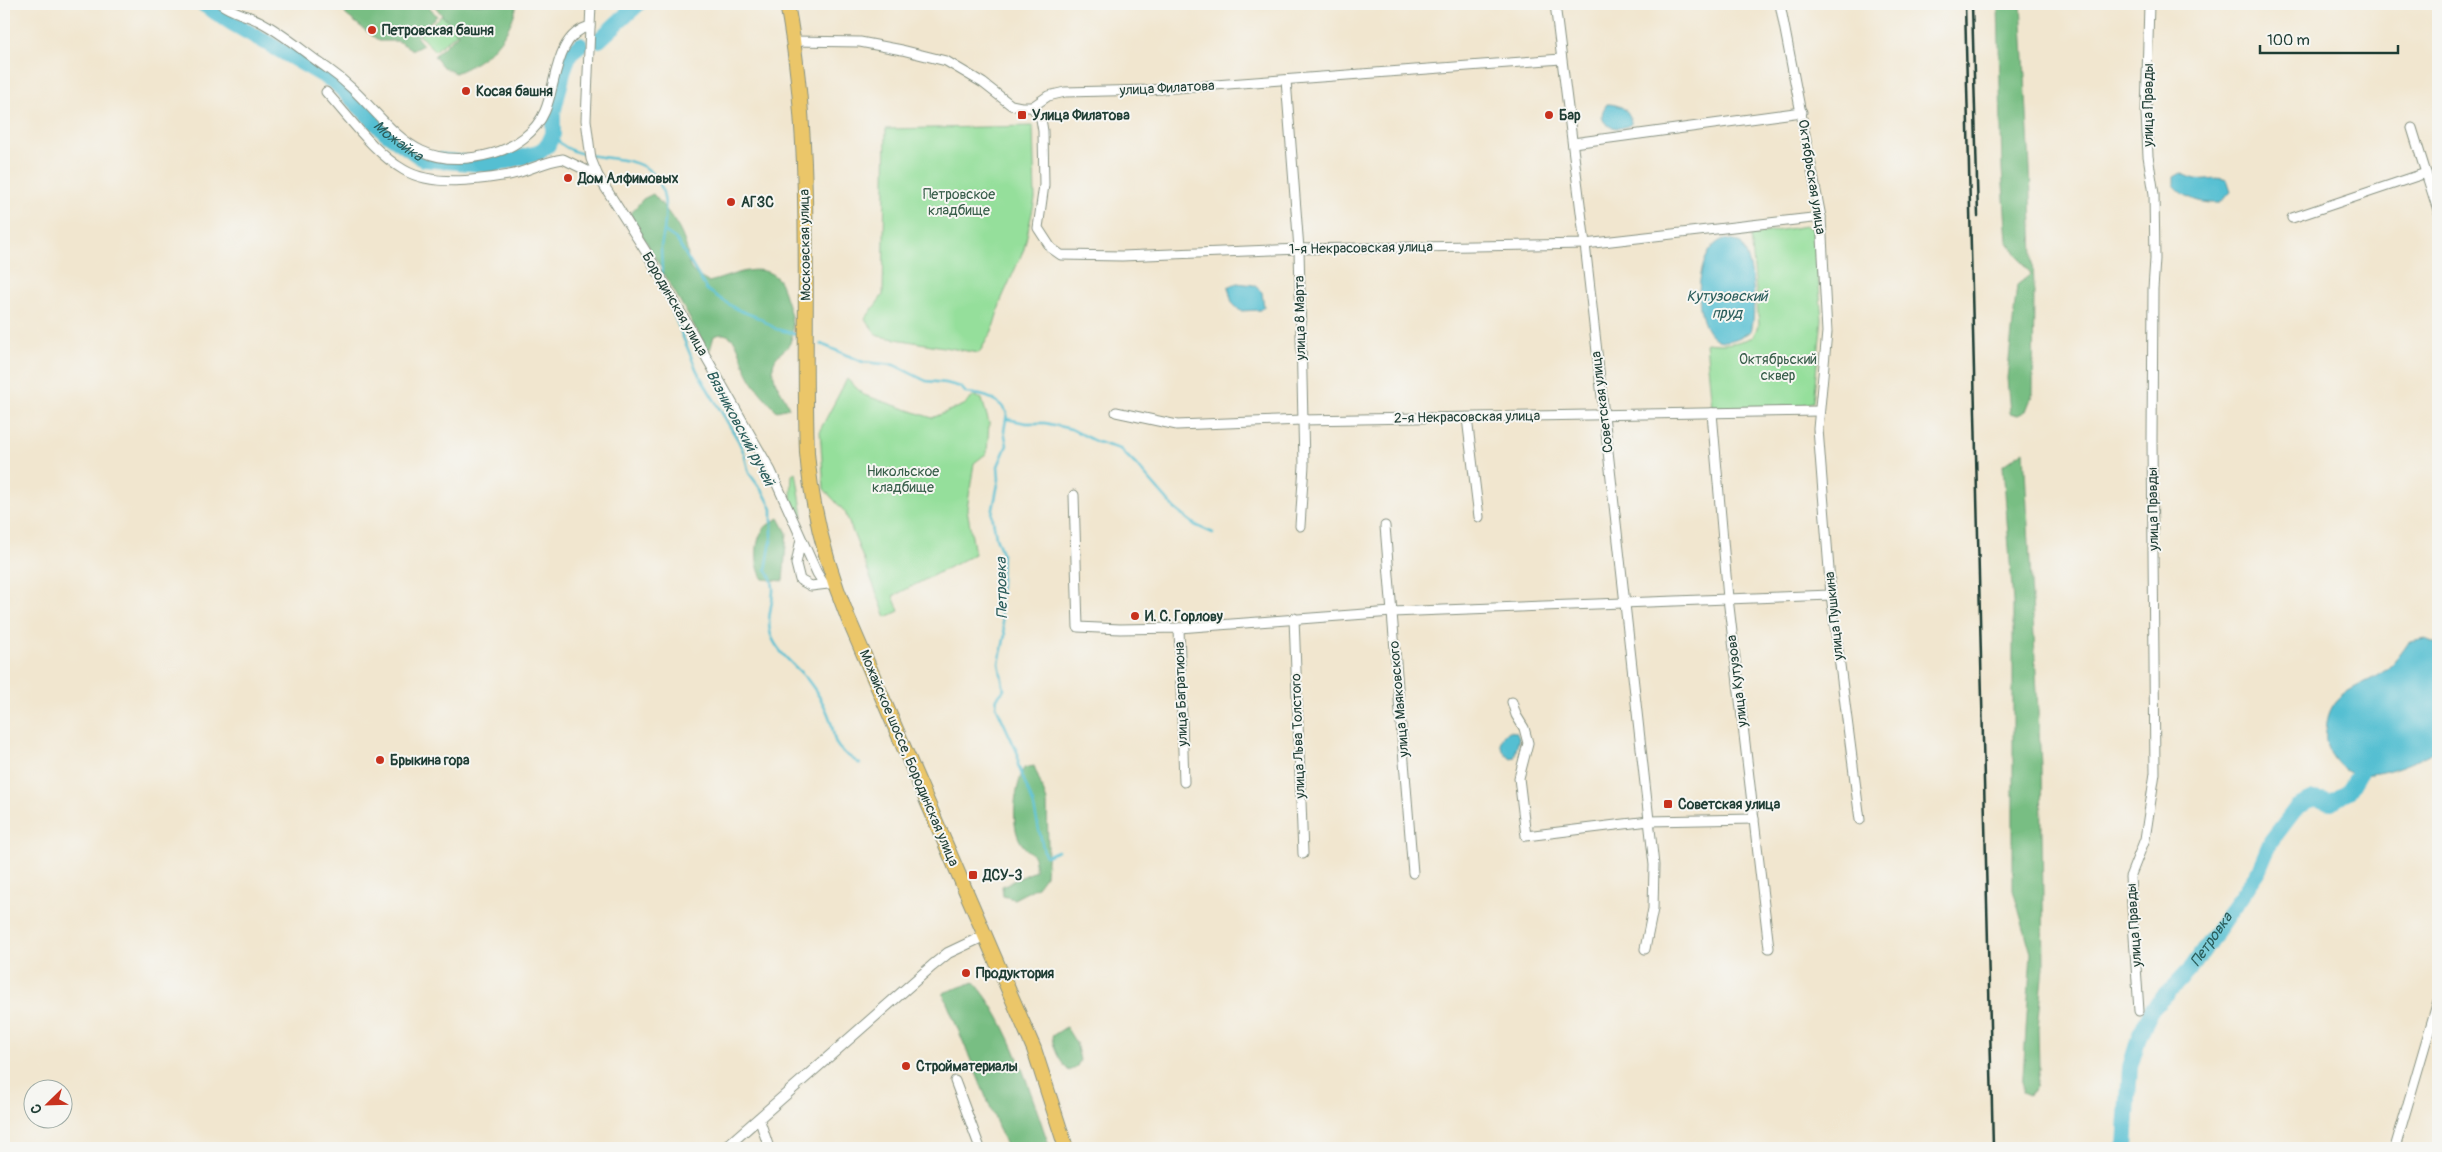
<svg xmlns="http://www.w3.org/2000/svg" width="2442" height="1152" font-family="Pangolin,sans-serif">
<style>
.green{fill:#95df9b;stroke:#5a8e68}
.forest{fill:#78be83;stroke:#4c7e5c}
.water{fill:#55bfd2;stroke:#3a7e83}
.lines{fill:none;stroke-linecap:round;stroke-linejoin:round}
.stream{stroke:#55bfd2;stroke-width:2.5}
.river{stroke:#55bfd2;stroke-width:16}
.minor-casing{stroke:#889282;stroke-width:11}
.tertiary-casing{stroke:#889282;stroke-width:12}
.primary-casing{stroke:#889282;stroke-width:16}
.minor{stroke:#fff;stroke-width:9}
.tertiary{stroke:#fff;stroke-width:10}
.primary{stroke:#ebc669;stroke-width:14}
.rail{stroke:#1f3d34;stroke-width:2.5}
.poi-dot{fill:#c8321e;stroke:#f6f6f2;stroke-width:2}
.labels{text-anchor:middle;dominant-baseline:central;stroke-width:4;stroke-linejoin:round;paint-order:stroke}
.poi-label{font-size:14px;font-weight:bold;fill:#1f3d34;stroke:#f6f6f2;text-anchor:start}
.street-label{font-size:14px;fill:#1f3d34;stroke:#f6f6f2}
.park-label{font-size:14px;fill:#375d49;stroke:#f6f6f2}
.water-label{font-size:15px;font-style:italic;fill:#2c5e5c;stroke:#f6f6f2}
</style>
<rect width="100%" height="100%" fill="#f6f6f2"/>
<filter id="ink" filterUnits="userSpaceOnUse"><feTurbulence type="fractalNoise" baseFrequency=".02" numOctaves="2"/><feDisplacementMap in="SourceGraphic" scale="10" xChannelSelector="R" yChannelSelector="G"/><feConvolveMatrix kernelMatrix="1 2 1 2 8 2 1 2 1" color-interpolation-filters="sRGB"/></filter>
<filter id="wash" filterUnits="userSpaceOnUse"><feTurbulence type="fractalNoise" baseFrequency=".0096" numOctaves="4" result="noise"/><feDisplacementMap in="SourceGraphic" scale="20" xChannelSelector="R" yChannelSelector="G"/><feGaussianBlur stdDeviation="1.12" result="paint"/><feColorMatrix in="noise" values="0 0 0 0 0 0 0 0 0 0 0 0 0 0 0 0 0 1.4 0 .05"/><feComposite in="paint" operator="in"/></filter>
<g filter="url(#wash)">
<rect width="100%" height="100%" fill="#f1e6cf"/>
<g class="green">
<path d="M 442,15 L 457,33 L 435,51 L 419,35 Z"/>
<path d="M 1033,126 L 1035,199 L 1024,249 L 1002,298 L 992,331 L 979,353 L 878,336 L 865,319 L 883,295 L 886,129 Z"/>
<path d="M 1806,226 L 1814,230 L 1822,319 L 1813,402 L 1798,406 L 1712,408 L 1706,343 C 1724,345 1736,344 1753,337 L 1759,324 L 1751,235 Z"/>
<path d="M 847,379 L 864,395 L 932,418 L 964,405 L 974,396 L 982,399 L 989,423 L 987,453 L 974,463 L 967,509 L 975,554 L 893,596 L 899,611 L 886,617 L 845,512 L 824,489 L 820,430 Z"/>
<path d="M 796,472 L 803,516 L 798,515 L 791,498 L 792,475 Z"/>
</g>
<g class="forest">
<path d="M 341,4 L 426,4 L 437,16 L 419,31 L 417,38 L 423,45 L 413,50 L 398,41 L 379,41 L 346,15 Z"/>
<path d="M 433,4 L 517,4 C 510,37 486,61 455,73 L 443,67 L 434,56 L 458,34 Z"/>
<path d="M 1998,4 L 2021,4 L 2030,168 L 2034,288 L 2033,393 L 2026,411 L 2018,415 L 2010,413 L 2007,378 L 2017,285 L 2031,274 L 2007,241 L 2002,169 Z"/>
<path d="M 653,194 C 665,208 678,223 684,240 C 693,263 680,267 708,282 C 729,278 758,260 777,278 C 782,282 784,295 787,302 C 791,314 795,331 790,343 C 785,353 774,353 773,367 C 772,384 785,394 789,408 L 777,411 C 765,398 751,384 745,367 C 741,357 739,342 729,336 C 724,333 719,334 714,336 L 710,350 L 705,345 L 630,214 L 643,199 Z"/>
<path d="M 2024,451 L 2041,766 L 2044,967 L 2038,1028 L 2039,1069 L 2036,1087 L 2029,1095 L 2022,1092 L 2031,953 L 2013,890 L 2013,603 L 2003,465 Z"/>
<path d="M 779,518 L 787,533 L 783,581 L 763,579 C 755,568 754,542 763,530 C 766,525 774,521 779,518 Z"/>
<path d="M 1034,766 L 1047,801 L 1048,847 L 1046,875 L 1037,887 L 1014,899 L 1003,896 L 1002,886 L 1035,871 C 1036,851 1031,856 1022,844 C 1009,826 1015,788 1024,768 Z"/>
<path d="M 974,982 C 1010,1020 1032,1098 1050,1148 L 1007,1148 L 943,993 Z"/>
<path d="M 1066,1027 L 1076,1043 L 1080,1060 L 1077,1066 L 1069,1071 C 1060,1062 1053,1049 1052,1036 Z"/>
</g>
<g class="water">
<path d="M 1607,104 C 1620,104 1631,110 1631,124 C 1615,135 1592,122 1607,104 Z"/>
<path d="M 2181,173 C 2202,186 2209,174 2227,180 L 2231,192 L 2219,203 C 2201,204 2186,199 2174,185 L 2174,177 Z"/>
<path d="M 1724,239 L 1739,242 C 1754,256 1757,312 1751,331 C 1743,336 1729,344 1718,340 C 1690,327 1694,248 1724,239 Z"/>
<path d="M 1237,283 L 1254,285 L 1262,292 L 1264,307 L 1261,310 L 1240,311 L 1232,303 L 1228,287 Z"/>
<path d="M 2425,639 L 2438,644 L 2438,749 C 2418,761 2375,780 2351,773 C 2342,770 2331,757 2328,748 C 2324,739 2326,732 2327,722 C 2333,688 2363,688 2387,669 C 2396,661 2402,652 2409,642 Z"/>
<path d="M 1508,731 L 1516,732 L 1519,738 L 1514,758 L 1511,759 C 1500,750 1496,741 1508,731 Z"/>
</g>
<g class="lines">
<g class="stream">
<path d="M 553,134 C 579,181 678,124 664,231 L 676,239 L 707,290 L 736,309 L 759,318 L 776,329 L 796,334"/>
<path d="M 662,274 L 661,246 L 664,231"/>
<path d="M 664,291 L 697,371 L 738,440 L 744,453 L 749,473 L 765,495 L 772,509 L 772,535 L 766,570 C 783,590 763,612 771,635 C 778,654 795,665 807,679 C 817,692 828,710 832,726 C 834,734 833,741 839,748 C 844,754 853,759 860,764"/>
<path d="M 821,344 L 863,362 L 894,365 L 926,381 L 946,383 L 961,387 L 966,393 C 982,394 999,398 1007,413 L 1004,431 L 1007,445 L 998,466 L 999,479 L 992,514 L 996,537 L 1002,553 L 1000,610 L 1005,635 L 999,663 L 1004,690 L 997,698 L 996,706 L 1018,754 L 1018,765 L 1033,803 L 1044,852 L 1046,856 L 1058,851"/>
<path d="M 1007,419 L 1026,423 L 1045,423 L 1071,429 L 1097,442 L 1120,449 L 1141,470 L 1175,509 L 1195,525 L 1213,533"/>
</g>
<g class="river">
<path id="s1" d="M 203,4 L 232,23 L 335,82 L 385,132 L 423,159 L 492,165 L 538,153 L 548,145 L 553,134 L 553,113 L 564,69 L 570,53 L 580,45"/>
<path d="M 599,40 L 638,4"/>
<path id="s2" d="M 2125,1148 L 2130,1067 L 2140,1034 L 2152,1009 L 2192,967 L 2258,872 L 2271,841 L 2297,807 L 2314,799 L 2332,802 L 2349,791 L 2359,774"/>
</g>
</g>
</g>
<g filter="url(#ink)">
<g class="lines">
<defs>
<g id="minor">
<path d="M 221,4 C 231,12 247,15 259,21 C 283,33 305,53 327,68 C 389,111 403,179 494,153 C 515,147 536,132 545,111 C 557,82 555,35 590,26"/>
<path d="M 591,4 L 586,120 L 591,159 L 598,176 L 648,255 L 771,471 L 817,573 L 824,584"/>
<path d="M 1555,4 L 1585,244 L 1654,865 L 1653,909 L 1645,949"/>
<path d="M 1780,4 L 1821,217 L 1827,332 L 1818,429 L 1831,595 L 1860,820"/>
<path d="M 793,41 L 860,42 L 902,50 L 946,61 L 983,83 L 1011,105 L 1021,107 L 1032,107 L 1048,96 L 1065,92 L 1149,90 L 1561,59"/>
<path d="M 1286,80 L 1299,249 L 1304,465 L 1300,526"/>
<path d="M 326,92 C 350,118 373,152 404,170 C 433,187 477,180 509,175 C 527,172 544,161 563,159 L 598,176"/>
<path d="M 1032,107 L 1041,119 L 1043,131 L 1044,185 L 1038,228 L 1051,248 L 1061,255 L 1122,256 L 1299,249 L 1585,244 L 1821,217"/>
<path d="M 2412,128 L 2426,173"/>
<path d="M 1573,143 L 1802,112"/>
<path d="M 2292,218 L 2426,173 L 2438,210"/>
<path d="M 1116,412 L 1177,425 L 1302,420 L 1819,411"/>
<path d="M 1712,413 L 1728,598 L 1769,948"/>
<path d="M 1467,418 L 1479,517"/>
<path d="M 1074,495 L 1078,627 L 1120,629 L 1179,628 L 1184,782"/>
<path d="M 1385,526 L 1413,873"/>
<path d="M 801,539 L 796,564 L 800,580 L 811,586 L 828,584"/>
<path d="M 1294,618 L 1303,854"/>
<path d="M 1179,628 L 1392,612 L 1831,595"/>
<path d="M 1512,702 L 1516,715 L 1524,728 L 1528,743 L 1519,778 L 1526,836 L 1649,821 L 1754,819"/>
<path d="M 2139,1011 L 2130,877 L 2145,839 L 2155,773 L 2152,440 L 2153,289 L 2155,259 L 2154,194 L 2148,156 L 2146,113 L 2149,4"/>
<path d="M 955,1081 L 980,1148"/>
<path d="M 759,1118 L 769,1148"/>
<path d="M 2395,1148 L 2438,1001"/>
</g>
<path id="tertiary" d="M 725,1148 L 932,966 L 948,953 L 986,935"/>
<path id="primary" d="M 787,4 C 815,152 802,303 807,453 C 812,511 826,564 848,618 L 1034,1049 L 1066,1148"/>
</defs>
<use href="#minor" class="minor-casing"/>
<use href="#tertiary" class="tertiary-casing"/>
<use href="#primary" class="primary-casing"/>
<use href="#minor" class="minor"/>
<use href="#tertiary" class="tertiary"/>
<use href="#primary" class="primary"/>
<g class="rail">
<path d="M 1965,4 L 1993,1148"/>
<path d="M 1972,4 L 1978,216"/>
</g>
</g>
</g>
<g class="poi-dot">
<circle cx="372" cy="30" r="5"/>
<circle cx="466" cy="91" r="5"/>
<rect x="1017" y="110" width="10" height="10" rx="2.5"/>
<circle cx="1549" cy="115" r="5"/>
<circle cx="568" cy="178" r="5"/>
<circle cx="731" cy="202" r="5"/>
<circle cx="1135" cy="616" r="5"/>
<circle cx="380" cy="760" r="5"/>
<rect x="1663" y="799" width="10" height="10" rx="2.5"/>
<rect x="968" y="870" width="10" height="10" rx="2.5"/>
<circle cx="966" cy="973" r="5"/>
<circle cx="906" cy="1066" r="5"/>
</g>
<g class="labels">
<g class="poi-label">
<text x="382" y="30">Петровская башня</text>
<text x="476" y="91">Косая башня</text>
<text x="1032" y="115">Улица Филатова</text>
<text x="1559" y="115">Бар</text>
<text x="578" y="178">Дом Алфимовых</text>
<text x="741" y="202">АГЗС</text>
<text x="1145" y="616">И. С. Горлову</text>
<text x="390" y="760">Брыкина гора</text>
<text x="1678" y="804">Советская улица</text>
<text x="983" y="875">ДСУ-3</text>
<text x="976" y="973">Продуктория</text>
<text x="916" y="1066">Стройматериалы</text>
</g>
<g class="street-label">
<text transform="translate(1167 88) rotate(-3)">улица Филатова</text>
<text transform="translate(2148 105) rotate(-90)">улица Правды</text>
<text transform="translate(1812 177) rotate(81)">Октябрьская улица</text>
<text transform="translate(805 245) rotate(-91)">Московская улица</text>
<text transform="translate(1361 248) rotate(-1)">1-я Некрасовская улица</text>
<text transform="translate(675 304) rotate(60)">Бородинская улица</text>
<text transform="translate(1300 318) rotate(-91)">улица 8 Марта</text>
<text transform="translate(1602 402) rotate(-97)">Советская улица</text>
<text transform="translate(1467 417) rotate(-1)">2-я Некрасовская улица</text>
<text transform="translate(2153 509) rotate(-91)">улица Правды</text>
<text transform="translate(1834 616) rotate(-96)">улица Пушкина</text>
<text transform="translate(1737 681) rotate(-97)">улица Кутузова</text>
<text transform="translate(1181 694) rotate(-92)">улица Багратиона</text>
<text transform="translate(1399 699) rotate(-95)">улица Маяковского</text>
<text transform="translate(1298 736) rotate(-92)">улица Льва Толстого</text>
<text transform="translate(909 758) rotate(67)">Можайское шоссе, Бородинская улица</text>
<text transform="translate(2134 925) rotate(-94)">улица Правды</text>
</g>
<g class="park-label">
<text x="959" y="194">Петровское<tspan x="959" dy="16">кладбище</tspan></text>
<text x="1778" y="359">Октябрьский<tspan x="1778" dy="16">сквер</tspan></text>
<text x="903" y="471">Никольское<tspan x="903" dy="16">кладбище</tspan></text>
</g>
<g class="water-label">
<text stroke="none"><textPath href="#s1" startOffset="240">Можайка</textPath></text>
<text x="1727" y="296">Кутузовский<tspan x="1727" dy="17">пруд</tspan></text>
<text transform="translate(740 428) rotate(62)">Вязниковский ручей</text>
<text transform="translate(1002 588) rotate(-91)">Петровка</text>
<text stroke="none"><textPath href="#s2" startOffset="235">Петровка</textPath></text>
</g>
</g>
<rect width="2442" height="1152" fill="none" stroke="#f6f6f2" stroke-width="20"/>
<g transform="translate(48 1104) rotate(247)"><circle r="24" fill="#f6f6f2" stroke="#a0aca6"/>
<path d="M0-4L9 19L0 12L-9 19Z" fill="#c8321e"/>
<text y="-8" font-size="14" font-weight="bold" text-anchor="middle" fill="#1f3d34">С</text>
</g>
<path d="M2260 45v8h138v-8" fill="none" stroke="#1f3d34" stroke-width="2.5"/>
<text x="2267" y="45" font-size="15" fill="#1f3d34" stroke="#f6f6f2" stroke-width="4" paint-order="stroke">100 m</text>
</svg>
